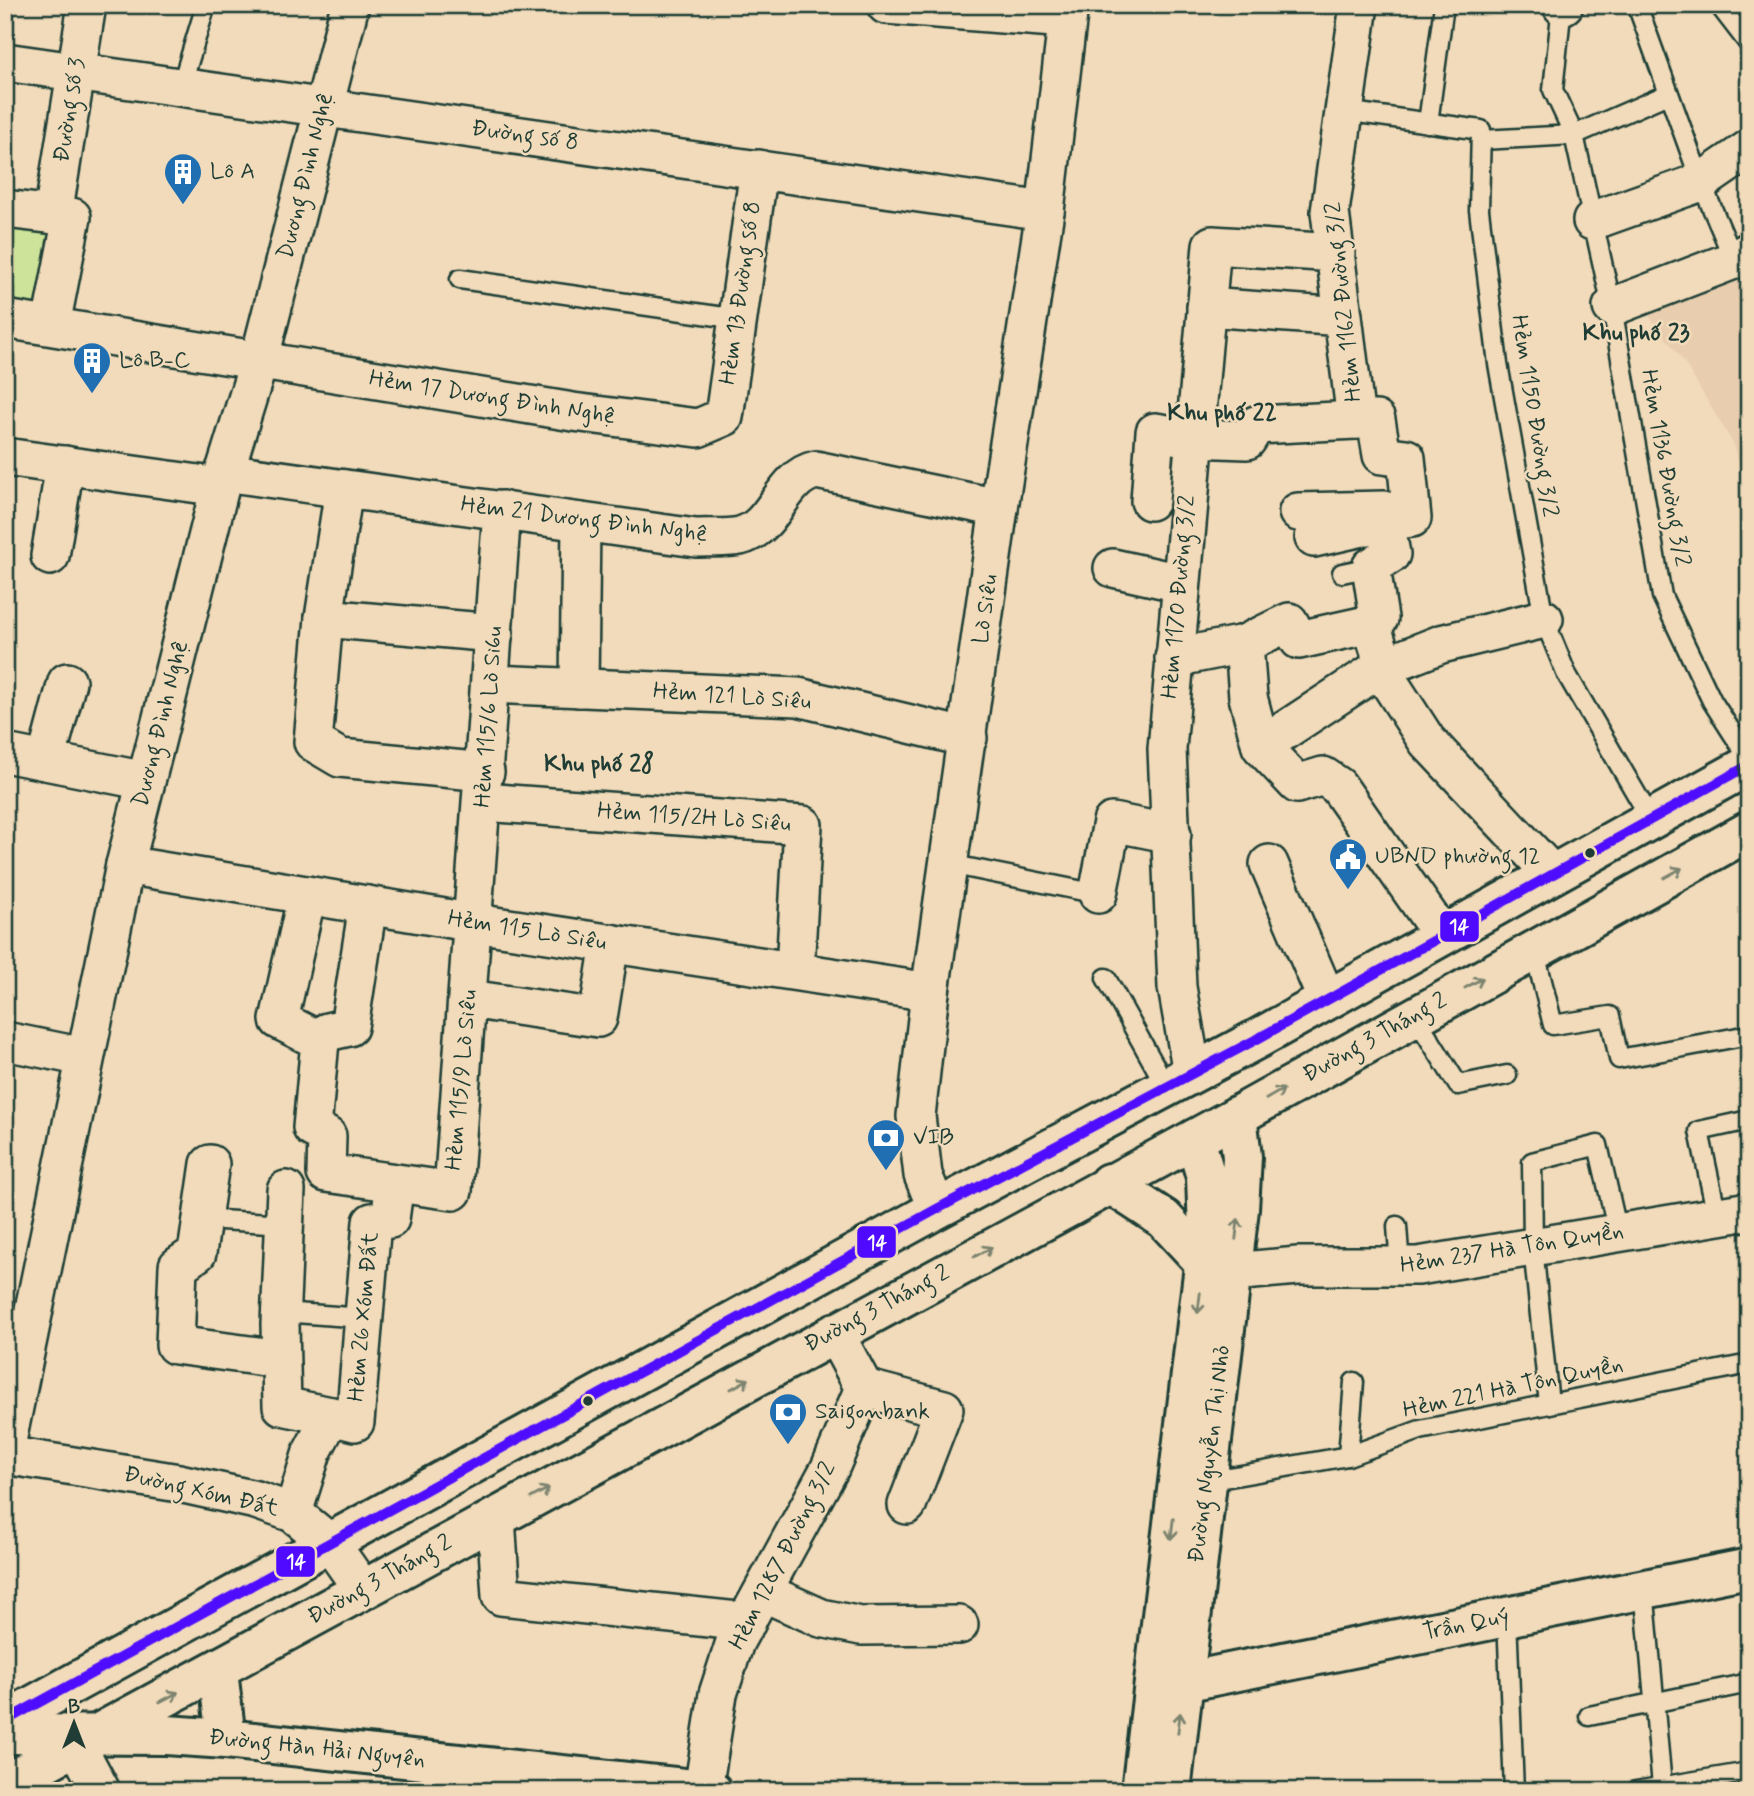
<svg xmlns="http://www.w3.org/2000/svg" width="1754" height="1796" font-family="Mynerve,sans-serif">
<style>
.built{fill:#e8cdae}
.green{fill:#cce399;stroke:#769066;stroke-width:2}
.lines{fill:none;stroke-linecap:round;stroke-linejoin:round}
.service-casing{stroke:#1f3d34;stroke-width:23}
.minor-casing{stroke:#1f3d34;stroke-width:42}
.tertiary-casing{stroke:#1f3d34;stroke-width:44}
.secondary-casing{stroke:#1f3d34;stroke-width:44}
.primary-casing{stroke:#1f3d34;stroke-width:44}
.service{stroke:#f1dbba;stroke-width:18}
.minor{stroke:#f1dbba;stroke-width:37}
.tertiary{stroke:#f1dbba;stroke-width:38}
.secondary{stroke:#f1dbba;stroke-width:38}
.primary{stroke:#f1dbba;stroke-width:38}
.bus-1-casing{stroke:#f1dbba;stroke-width:16}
.bus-1{stroke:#4f0aff;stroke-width:10}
.oneway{stroke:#7d8470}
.bus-dot{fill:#1f3d34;stroke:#f1dbba;stroke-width:2.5}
.labels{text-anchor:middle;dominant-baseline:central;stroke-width:5;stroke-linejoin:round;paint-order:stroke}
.street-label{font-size:23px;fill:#1f3d34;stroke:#f1dbba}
.poi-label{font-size:23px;fill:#1f3d34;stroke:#f1dbba;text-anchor:start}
.neighbourhood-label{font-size:24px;font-weight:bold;fill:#1f3d34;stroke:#f1dbba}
.line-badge{stroke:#f1dbba;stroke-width:2.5}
.badge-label{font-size:19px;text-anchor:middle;font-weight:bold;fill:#fff}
</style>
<rect width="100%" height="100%" fill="#f1dbba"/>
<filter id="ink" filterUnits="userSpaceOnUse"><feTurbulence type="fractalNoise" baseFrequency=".0143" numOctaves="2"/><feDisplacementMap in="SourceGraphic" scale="14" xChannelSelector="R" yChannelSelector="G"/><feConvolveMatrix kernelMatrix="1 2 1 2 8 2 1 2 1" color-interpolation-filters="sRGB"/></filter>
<g filter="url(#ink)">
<path class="built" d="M 1749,261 L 1749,497 L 1733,443 L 1684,362 L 1649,316 Z"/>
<path class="green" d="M 5,218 L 54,224 L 41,317 L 5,312 Z"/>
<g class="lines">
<defs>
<g id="service">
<path d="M 1562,5 L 1553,90 L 1574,135 L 1612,307 L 1662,596 L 1712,701 L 1749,759"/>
<path d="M 1637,5 L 1701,182 L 1734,260"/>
<path d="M 1719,5 L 1749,44"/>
<path d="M 181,87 L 206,5"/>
<path d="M 1344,111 L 1481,130 L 1479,210 L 1498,364 L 1544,619 L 1566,673 L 1652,821"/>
<path d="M 1428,123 L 1444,5"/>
<path d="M 1481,140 L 1574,135 L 1668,94"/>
<path d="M 460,279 L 738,319"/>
<path d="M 1342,573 L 1371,567"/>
<path d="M 949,864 L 1098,894"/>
<path d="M 1534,949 L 1553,1025 L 1610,1016 L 1619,1059 L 1749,1035"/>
<path d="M 1106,978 L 1166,1086"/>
<path d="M 1415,1016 L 1458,1085 L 1507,1075"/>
<path d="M 1717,1216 L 1699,1131 L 1749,1120"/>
<path d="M 205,1219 L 284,1224"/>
<path d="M 1397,1226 L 1400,1267"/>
<path d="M 281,1312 L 364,1318"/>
<path d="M 1549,1404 L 1533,1247 L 1532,1162 L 1598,1145 L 1618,1233"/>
<path d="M 1348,1456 L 1354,1382"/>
<path d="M 1207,1481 L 1348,1456 L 1420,1430 L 1749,1364"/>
<path d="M 1644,1589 L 1662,1786"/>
<path d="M 1507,1617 L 1514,1791"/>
<path d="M 1589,1716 L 1749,1683"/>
<path d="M 1636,1791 L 1749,1772"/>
</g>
<g id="minor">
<path d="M 886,5 L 1067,19"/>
<path d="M 1359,5 L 1330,212 L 1356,420 L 1376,420 L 1382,455 L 1406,458 L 1412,518 L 1385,522 L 1391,554 L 1371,567 L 1379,618 L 1371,624 L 1380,652 L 1380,668 L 1427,741 L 1553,875"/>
<path d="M 1562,6 L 1564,5"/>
<path d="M 5,62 L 1045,211"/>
<path d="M 5,209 L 72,217 L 51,325"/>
<path d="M 53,215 L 87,5"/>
<path d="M 1592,221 L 1701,182 L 1749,149"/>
<path d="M 1206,307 L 1343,317"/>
<path d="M 1612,307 L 1734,260 L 1749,251"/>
<path d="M 5,319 L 573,412 L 698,428 L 724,417 L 759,169"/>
<path d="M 5,457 L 220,487"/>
<path d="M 224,472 L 696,538 C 710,537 726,539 740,536 C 776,527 781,477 816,470 L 999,508"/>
<path d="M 344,489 L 324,618 L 313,742 L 340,758 L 485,772"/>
<path d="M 1150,501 L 1155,432 L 1192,438 L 1247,440 L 1256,425 L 1356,420"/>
<path d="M 1298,512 L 1384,510 L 1385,522 L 1314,538"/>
<path d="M 50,556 L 65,465"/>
<path d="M 1113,568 L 1180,583"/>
<path d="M 324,618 L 494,633"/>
<path d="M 1244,644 L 1289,622 L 1299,640 L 1371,624"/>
<path d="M 1174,658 L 1244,644 L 1248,697 L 1261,746 L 1297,784 L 1323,776 L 1338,786 L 1442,935"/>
<path d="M 491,684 L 798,697 L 968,738"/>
<path d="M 579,688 L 581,522"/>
<path d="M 1261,746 L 1380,668 L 1441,644 L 1544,619"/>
<path d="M 5,753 L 146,781"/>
<path d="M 46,761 L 67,682"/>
<path d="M 483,802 L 803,825 L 795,970"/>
<path d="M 1269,864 L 1327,1000"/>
<path d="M 125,865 L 475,923 L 930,992"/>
<path d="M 1098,894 L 1112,822 L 1172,834"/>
<path d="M 307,895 L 279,1020 L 320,1041 L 312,1128 L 327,1136 L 326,1173 L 453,1191 L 502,510"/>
<path d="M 469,999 L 598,1018 L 610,943"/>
<path d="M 5,1041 L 84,1057"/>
<path d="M 320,1041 L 327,1032 L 349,1027 L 368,905"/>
<path d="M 1192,1073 L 1177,987 L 1167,749 L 1212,245 L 1336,253"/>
<path d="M 210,1164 L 197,1253 L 178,1266 L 175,1345 L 280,1359"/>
<path d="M 286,1190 L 280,1324 L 282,1406 L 331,1416"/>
<path d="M 937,1209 L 923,1175 L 916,1116 L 930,992 L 999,508 L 1045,211 L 1069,5"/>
<path d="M 1232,1272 L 1298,1266 L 1418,1266 L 1749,1211"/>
<path d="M 864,1388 L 944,1409 L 907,1505"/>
<path d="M 5,1451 L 125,865 L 220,487 L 259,361 L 350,5"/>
<path d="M 5,1455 L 179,1483 L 256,1500 L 293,1513 L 330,1543 L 363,1590"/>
<path d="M 293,1513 L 312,1452 L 331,1416 L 355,1422 L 372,1222 L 390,1219 L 395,1183"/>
<path d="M 496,1517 L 501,1596 L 747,1622"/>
<path d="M 763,1592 L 821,1618 L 861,1626 L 959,1625"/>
<path d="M 77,1746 L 101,1791"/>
<path d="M 703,1790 L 718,1694 L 735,1642 L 830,1468 L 864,1388 L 834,1332"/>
</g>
<g id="tertiary">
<path d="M 1184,1682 L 1749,1568"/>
<path d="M 5,1734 L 166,1735 L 226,1739 L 712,1791"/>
</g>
<g id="secondary">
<path d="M 1109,1183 L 1164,1219 L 1204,1262"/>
<path d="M 1141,1791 L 1208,1232 L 1206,1177 L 1195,1139"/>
<path d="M 1171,1791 L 1239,1209 L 1242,1157 L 1237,1116"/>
</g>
<g id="primary">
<path d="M 218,1671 L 226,1739"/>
<path d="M 5,1721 L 937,1209 L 1259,1038 L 1749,765"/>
<path d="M 5,1784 L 1237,1116 L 1749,831"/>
</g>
</defs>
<use href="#service" class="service-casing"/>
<use href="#minor" class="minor-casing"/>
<use href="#tertiary" class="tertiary-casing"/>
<use href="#secondary" class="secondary-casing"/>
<use href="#primary" class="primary-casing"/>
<use href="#service" class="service"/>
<use href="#minor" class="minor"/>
<use href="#tertiary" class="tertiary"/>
<use href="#secondary" class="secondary"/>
<use href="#primary" class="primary"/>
<defs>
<path id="bus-1" d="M 5,1721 L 937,1209 L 1259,1038 L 1749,765"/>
</defs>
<use href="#bus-1" class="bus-1-casing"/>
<use href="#bus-1" class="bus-1"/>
</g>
<defs><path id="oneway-shaft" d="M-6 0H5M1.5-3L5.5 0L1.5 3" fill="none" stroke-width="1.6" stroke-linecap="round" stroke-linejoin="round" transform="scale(1.75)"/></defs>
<g class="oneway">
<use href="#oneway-shaft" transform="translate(1673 873) rotate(-29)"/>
<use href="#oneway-shaft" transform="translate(1474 983) rotate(-29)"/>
<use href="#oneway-shaft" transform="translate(1275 1094) rotate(-30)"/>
<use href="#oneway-shaft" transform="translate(1237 1229) rotate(-83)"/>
<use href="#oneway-shaft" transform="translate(983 1252) rotate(-28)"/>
<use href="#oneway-shaft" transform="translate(1199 1303) rotate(97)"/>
<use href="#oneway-shaft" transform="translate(740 1384) rotate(-29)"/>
<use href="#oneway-shaft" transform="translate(540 1493) rotate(-29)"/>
<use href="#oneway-shaft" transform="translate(1172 1529) rotate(97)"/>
<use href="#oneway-shaft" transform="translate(169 1697) rotate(-28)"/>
<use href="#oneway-shaft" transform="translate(1179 1723) rotate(-83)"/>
</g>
</g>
<defs>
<symbol id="building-pin" viewBox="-11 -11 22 30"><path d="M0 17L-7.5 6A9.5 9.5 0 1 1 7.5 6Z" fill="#1f6fb2" stroke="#f1dbba"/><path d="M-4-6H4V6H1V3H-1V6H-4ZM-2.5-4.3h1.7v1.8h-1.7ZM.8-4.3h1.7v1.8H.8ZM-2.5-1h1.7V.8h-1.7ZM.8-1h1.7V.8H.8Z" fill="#fff"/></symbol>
<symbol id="civic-pin" viewBox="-11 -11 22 30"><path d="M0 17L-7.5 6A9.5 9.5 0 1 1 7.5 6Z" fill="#1f6fb2" stroke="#f1dbba"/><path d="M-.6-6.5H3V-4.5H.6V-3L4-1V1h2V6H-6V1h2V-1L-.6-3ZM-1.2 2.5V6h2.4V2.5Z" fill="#fff"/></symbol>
<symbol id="bank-pin" viewBox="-11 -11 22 30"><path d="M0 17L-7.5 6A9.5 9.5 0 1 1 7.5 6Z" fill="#1f6fb2" stroke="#f1dbba"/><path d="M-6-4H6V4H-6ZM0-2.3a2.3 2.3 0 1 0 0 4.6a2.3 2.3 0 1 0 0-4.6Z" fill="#fff"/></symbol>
</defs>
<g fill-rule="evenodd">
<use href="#building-pin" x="161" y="150" width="44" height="60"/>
<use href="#building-pin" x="70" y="339" width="44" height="60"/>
<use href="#civic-pin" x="1326" y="835" width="44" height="60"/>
<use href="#bank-pin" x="864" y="1116" width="44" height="60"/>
<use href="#bank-pin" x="766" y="1390" width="44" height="60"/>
</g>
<g class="bus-dot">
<circle cx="1590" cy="853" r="6"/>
<circle cx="588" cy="1401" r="6"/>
</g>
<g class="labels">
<g class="street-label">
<text transform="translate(70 110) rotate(-81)">Đường số 3</text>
<text transform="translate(525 136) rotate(8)">Đường số 8</text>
<text transform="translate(306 176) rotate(-76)">Dương Đình Nghệ</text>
<text transform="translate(741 293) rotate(-82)">Hẻm 13 Đường số 8</text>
<text transform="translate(1344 302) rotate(-96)">Hẻm 1162 Đường 3/2</text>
<text transform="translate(492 398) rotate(9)">Hẻm 17 Dương Đình Nghệ</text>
<text transform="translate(1534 416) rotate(81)">Hẻm 1150 Đường 3/2</text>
<text transform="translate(1665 468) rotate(80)">Hẻm 1136 Đường 3/2</text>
<text transform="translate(584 520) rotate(7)">Hẻm 21 Dương Đình Nghệ</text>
<text transform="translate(1179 597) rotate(-85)">Hẻm 1170 Đường 3/2</text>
<text transform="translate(986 609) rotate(-82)">Lò Siêu</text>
<text transform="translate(732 697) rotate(4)">Hẻm 121 Lò Siêu</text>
<text transform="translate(489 717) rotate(-86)">Hẻm 115/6 Lò Si6u</text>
<text transform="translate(161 724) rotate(-76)">Dương Đình Nghệ</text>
<text transform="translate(694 818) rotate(4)">Hẻm 115/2H Lò Siêu</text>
<text transform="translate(527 931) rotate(9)">Hẻm 115 Lò Siêu</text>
<text transform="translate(1375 1038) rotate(-29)">Đường 3 Tháng 2</text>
<text transform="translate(462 1080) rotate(-85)">Hẻm 115/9 Lò Siêu</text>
<text transform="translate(1512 1249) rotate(-9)">Hẻm 237 Hà Tôn Quyền</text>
<text transform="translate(877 1309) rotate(-28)">Đường 3 Tháng 2</text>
<text transform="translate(364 1317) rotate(-85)">Hẻm 26 Xóm Đất</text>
<text transform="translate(1513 1388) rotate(-12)">Hẻm 221 Hà Tôn Quyền</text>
<text transform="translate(1210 1454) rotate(-83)">Đường Nguyễn Thị Nhỏ</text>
<text transform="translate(201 1492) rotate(13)">Đường Xóm Đất</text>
<text transform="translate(783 1556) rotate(-63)">Hẻm 1287 Đường 3/2</text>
<text transform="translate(380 1580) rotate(-29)">Đường 3 Tháng 2</text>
<text transform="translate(1466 1625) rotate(-11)">Trần Quý</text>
<text transform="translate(317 1749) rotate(6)">Đường Hàn Hải Nguyên</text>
</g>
<g class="poi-label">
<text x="210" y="172">Lô A</text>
<text x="119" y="361">Lô B-C</text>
<text x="1375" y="857">UBND phường 12</text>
<text x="913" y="1138">VIB</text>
<text x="815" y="1412">Saigonbank</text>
</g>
<g class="neighbourhood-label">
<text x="1636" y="333">Khu phố 23</text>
<text x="1222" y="413">Khu phố 22</text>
<text x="599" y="764">Khu phố 28</text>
</g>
</g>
<g class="line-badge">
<rect x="1439" y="910" width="41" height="33" rx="7" fill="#4f0aff"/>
<rect x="856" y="1225" width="41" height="34" rx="7" fill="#4f0aff"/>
<rect x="275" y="1545" width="41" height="33" rx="7" fill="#4f0aff"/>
</g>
<g class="badge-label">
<text x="1459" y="933">14</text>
<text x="877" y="1249">14</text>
<text x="296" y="1568">14</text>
</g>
<rect width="1754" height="1796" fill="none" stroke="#f1dbba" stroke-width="28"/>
<rect x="14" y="14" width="1726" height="1768" fill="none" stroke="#1f3d34" stroke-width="2.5" filter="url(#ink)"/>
<g transform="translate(74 1723)" stroke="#f1dbba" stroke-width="5" paint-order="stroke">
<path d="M0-5L12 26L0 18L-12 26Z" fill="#1f3d34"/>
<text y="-10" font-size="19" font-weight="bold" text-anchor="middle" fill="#1f3d34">B</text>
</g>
</svg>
